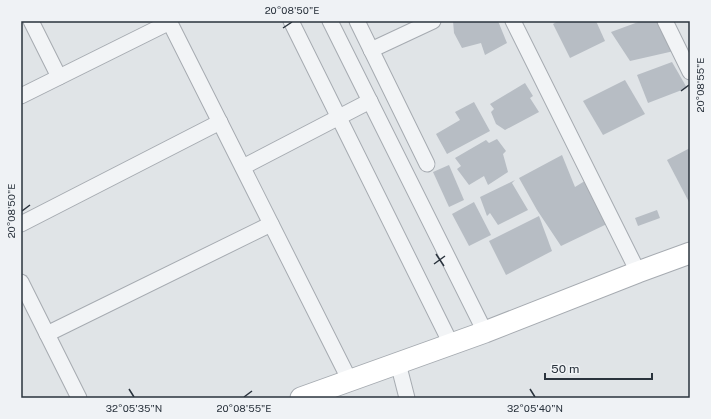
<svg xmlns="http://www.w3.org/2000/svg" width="711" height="419" font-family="'Public Sans',sans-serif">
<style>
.building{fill:#b7bdc4}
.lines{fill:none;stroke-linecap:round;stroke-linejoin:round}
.street-casing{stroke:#a6abb1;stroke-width:17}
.secondary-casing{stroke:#a6abb1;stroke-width:23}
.street{stroke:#f2f4f6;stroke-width:15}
.secondary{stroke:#fff;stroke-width:21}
.ticks{fill:none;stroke:#2a333d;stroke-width:1.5}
.neatline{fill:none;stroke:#2a333d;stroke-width:1.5}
.ticks-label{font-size:10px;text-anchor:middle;fill:#2a333d}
</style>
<rect width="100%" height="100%" fill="#e0e4e7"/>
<g class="building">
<path d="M 453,21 L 498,21 L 507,43 L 485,55 L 481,43 L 462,48 L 454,33 Z"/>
<path d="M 558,21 L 596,21 L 605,41 L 570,58 L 553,24 Z"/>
<path d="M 641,21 L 657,21 L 674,51 L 630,61 L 611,32 Z"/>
<path d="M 672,62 L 687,88 L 648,103 L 637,75 Z"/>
<path d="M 625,80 L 645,114 L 603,135 L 583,101 Z"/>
<path d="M 525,83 L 533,96 L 530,98 L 539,112 L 505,130 L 496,124 L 491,112 L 494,109 L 490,104 Z"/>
<path d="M 474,102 L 490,131 L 447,154 L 436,134 L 460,120 L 455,112 Z"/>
<path d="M 497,139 L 506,151 L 503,154 L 508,172 L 488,185 L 484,176 L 469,185 L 457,169 L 461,166 L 455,158 L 486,140 L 489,143 Z"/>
<path d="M 690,148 L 690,204 L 667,160 Z"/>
<path d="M 562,155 L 575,187 L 588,179 L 609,223 L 561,246 L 537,210 L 519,178 Z"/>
<path d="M 449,165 L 464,200 L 449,207 L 433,172 Z"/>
<path d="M 515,180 L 512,183 L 528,210 L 498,225 L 490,213 L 487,216 L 480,197 Z"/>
<path d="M 474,202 L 491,235 L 469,246 L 452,214 Z"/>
<path d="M 657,210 L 660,218 L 638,226 L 635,218 Z"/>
<path d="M 539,216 L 552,251 L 506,275 L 489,241 Z"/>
</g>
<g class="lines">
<defs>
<g id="street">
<path d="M 31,21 L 59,77"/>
<path d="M 169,21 L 350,381"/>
<path d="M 291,21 L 451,344"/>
<path d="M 330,21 L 485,332"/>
<path d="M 357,21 L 427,164"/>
<path d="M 513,21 L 638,272"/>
<path d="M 665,21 L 690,72"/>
<path d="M 371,50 L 433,21"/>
<path d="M 21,96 L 170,22"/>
<path d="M 243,167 L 370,101"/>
<path d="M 21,224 L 220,122"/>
<path d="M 21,282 L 79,398"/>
<path d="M 47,334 L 271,224"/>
<path d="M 398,363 L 407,398"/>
</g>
<path id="secondary" d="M 301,398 L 485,332 L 638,272 L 690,253"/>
</defs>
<use href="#street" class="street-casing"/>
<use href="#secondary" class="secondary-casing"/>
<use href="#street" class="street"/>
<use href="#secondary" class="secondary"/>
</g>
<path class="ticks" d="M 283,28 L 292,22M 681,91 L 689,85M 22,211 L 30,205M 436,254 L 444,266M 434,264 L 445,256M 129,389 L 134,397M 530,389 L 535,397M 244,397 L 252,391"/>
<rect width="711" height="419" fill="none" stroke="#eff2f5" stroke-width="44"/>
<path d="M545 373v6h107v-6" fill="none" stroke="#2a333d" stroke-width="2"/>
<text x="551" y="373" font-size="12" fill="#2a333d" stroke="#eff2f5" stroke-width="3" paint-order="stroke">50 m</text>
<rect x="22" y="22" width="667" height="375" class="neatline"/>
<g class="ticks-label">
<text x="292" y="14">20°08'50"E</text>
<text transform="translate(700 85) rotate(-90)" y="4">20°08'55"E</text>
<text transform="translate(11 211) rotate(-90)" y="4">20°08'50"E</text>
<text x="134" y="412">32°05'35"N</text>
<text x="244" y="412">20°08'55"E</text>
<text x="535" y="412">32°05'40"N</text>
</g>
</svg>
